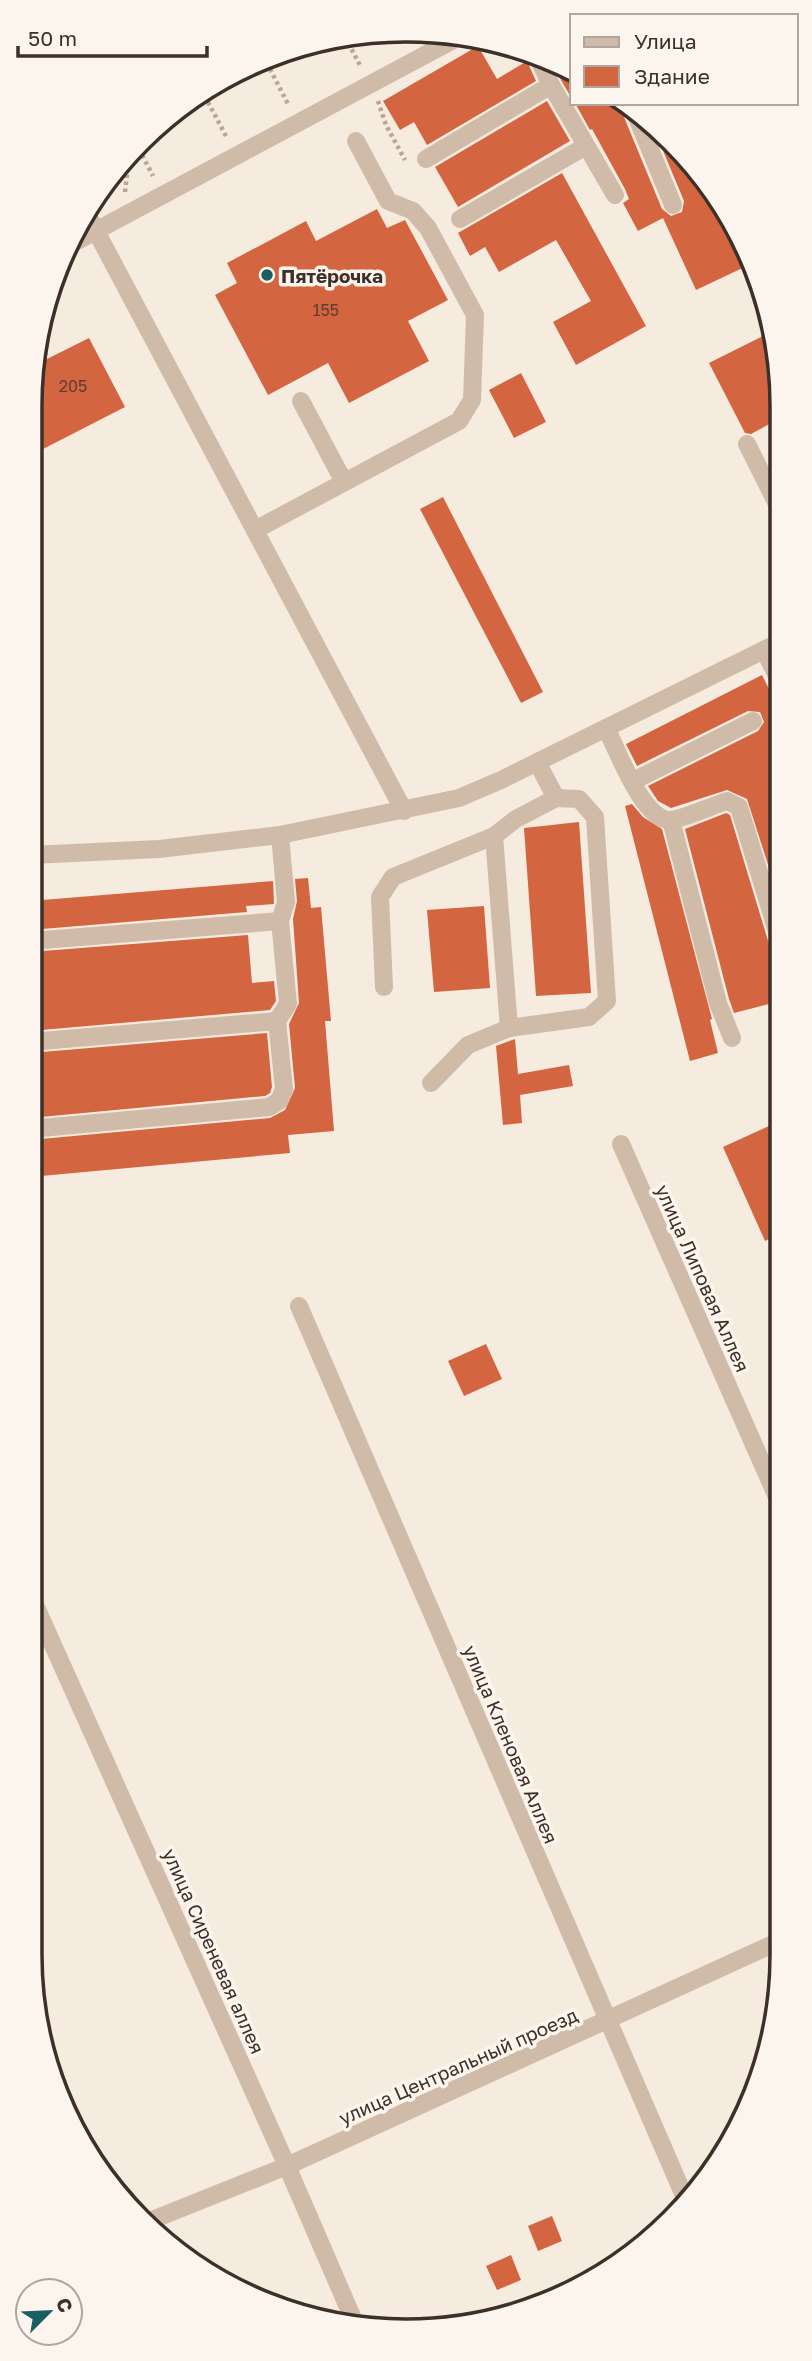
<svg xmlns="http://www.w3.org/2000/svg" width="812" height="2361" font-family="'Golos Text',sans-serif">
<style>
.building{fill:#d36540}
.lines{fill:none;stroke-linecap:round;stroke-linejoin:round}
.path{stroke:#bca593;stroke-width:4.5;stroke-dasharray:3.5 3.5;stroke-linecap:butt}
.minor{stroke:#d0bba9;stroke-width:18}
.poi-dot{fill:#1a5d63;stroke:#fcf5ed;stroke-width:2.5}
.labels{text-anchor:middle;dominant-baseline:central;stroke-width:7;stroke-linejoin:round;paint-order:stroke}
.number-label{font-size:16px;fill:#623d2f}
.poi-label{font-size:19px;font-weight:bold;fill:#3c3029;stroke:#fcf5ed;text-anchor:start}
.street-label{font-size:19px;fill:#3c3029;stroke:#fcf5ed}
.rim{fill:none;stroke:#3c3029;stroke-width:3.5}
</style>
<rect width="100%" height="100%" fill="#f6ebdf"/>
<g class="building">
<path d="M 478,46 L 497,79 L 527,61 L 536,81 L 427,145 L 414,122 L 400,130 L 383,101 Z"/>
<path d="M 553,63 L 572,71 L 572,99 L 561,80 Z"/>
<path d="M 547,101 L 570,141 L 458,207 L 435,167 Z"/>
<path d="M 575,103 L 622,103 L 626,106 L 624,117 L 662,209 L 671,216 L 682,212 L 684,201 L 654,129 L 689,158 L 744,240 L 751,264 L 696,290 L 663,218 L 638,231 L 623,203 L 629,199 L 625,189 L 592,129 L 590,130 Z"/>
<path d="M 562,173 L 646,326 L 576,365 L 553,322 L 591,301 L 556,240 L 499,272 L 485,247 L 470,256 L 458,233 Z"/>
<path d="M 377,209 L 387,228 L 405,220 L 448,300 L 408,321 L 429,361 L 349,403 L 328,363 L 268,395 L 215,295 L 237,283 L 227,263 L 306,221 L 316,241 Z"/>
<path d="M 771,332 L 779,356 L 779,419 L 751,434 L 745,433 L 709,363 Z"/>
<path d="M 89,338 L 125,407 L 43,449 L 30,423 L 35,365 Z"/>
<path d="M 521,373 L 546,422 L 514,438 L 489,390 Z"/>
<path d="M 443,497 L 543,692 L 521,703 L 420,509 Z"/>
<path d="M 762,675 L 780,711 L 780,902 L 747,799 L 727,790 L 671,808 L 658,801 L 648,786 L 758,731 L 764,722 L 760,712 L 748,711 L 637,766 L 626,744 Z"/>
<path d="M 632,804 L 643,817 L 662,829 L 712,1019 L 710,1020 L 718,1053 L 690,1061 L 625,806 Z"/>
<path d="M 726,813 L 730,815 L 769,944 L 773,950 L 780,952 L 780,1001 L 734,1013 L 729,999 L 685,829 Z"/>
<path d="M 579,822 L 591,993 L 536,996 L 524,828 Z"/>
<path d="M 308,878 L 311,908 L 321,907 L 331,1021 L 325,1021 L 334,1131 L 288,1135 L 290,1153 L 30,1177 L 30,1140 L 270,1118 L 285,1110 L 295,1088 L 289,1024 L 299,1003 L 293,919 L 297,901 L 295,879 Z"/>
<path d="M 273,881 L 274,904 L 246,906 L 247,912 L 30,930 L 30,901 Z"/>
<path d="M 484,906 L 490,988 L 434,992 L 427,910 Z"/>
<path d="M 248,935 L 252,983 L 274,981 L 276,1001 L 270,1010 L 30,1031 L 30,952 Z"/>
<path d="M 267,1033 L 272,1087 L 270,1093 L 265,1096 L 30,1118 L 30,1053 Z"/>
<path d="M 515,1039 L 518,1074 L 569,1065 L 573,1086 L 520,1095 L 522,1123 L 503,1125 L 496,1046 Z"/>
<path d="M 769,1126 L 781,1151 L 781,1233 L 765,1241 L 723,1147 Z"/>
<path d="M 486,1344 L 502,1379 L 464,1396 L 448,1361 Z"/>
<path d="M 552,2216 L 562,2241 L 538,2251 L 528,2226 Z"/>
<path d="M 511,2255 L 521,2280 L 497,2290 L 486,2266 Z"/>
</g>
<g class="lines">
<g class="path">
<path d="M 345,37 L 361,67"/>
<path d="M 270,69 L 289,106"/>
<path d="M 378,101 L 386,125 L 405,160"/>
<path d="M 208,102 L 227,138"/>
<path d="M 139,149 L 153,176"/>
<path d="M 125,192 L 129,158"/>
<path d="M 40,331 L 46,328 L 41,319"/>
<path d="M 38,340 L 48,359"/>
</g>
<g class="minor">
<path d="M 537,56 L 551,85 L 615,195"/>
<path d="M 635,113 L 673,205"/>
<path d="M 426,159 L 551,85"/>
<path d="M 88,216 L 404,811"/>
<path d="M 460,219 L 586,146"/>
<path d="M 75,242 L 455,39"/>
<path d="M 301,401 L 344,482"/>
<path d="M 747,444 L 779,508"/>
<path d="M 255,530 L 459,421 L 472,400 L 475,315 L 428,228 L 413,211 L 388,201 L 356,141"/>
<path d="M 764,650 L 780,682"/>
<path d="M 606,728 C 618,751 642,819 670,820 C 681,820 714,805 727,801 L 739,807 L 780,941"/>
<path d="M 537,762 L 556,798"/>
<path d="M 633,781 L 753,721"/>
<path d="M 671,820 L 718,1003 L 732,1038"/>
<path d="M 494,836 L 509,1028"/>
<path d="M 30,855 L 159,849 L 280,835 L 459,798 L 501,780 L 780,642"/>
<path d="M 30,941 L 280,921"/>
<path d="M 384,987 L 380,897 L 393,877 L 494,836 L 516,819 L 556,798 L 579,799 L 595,817 L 607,1001 L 589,1017 L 509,1028 L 468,1045 L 431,1083"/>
<path d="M 30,1042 L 277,1021"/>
<path d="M 30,1129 L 269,1107 L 279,1101 L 284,1089 L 277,1021 L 288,1004 L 280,921 L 286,902 L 280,835"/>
<path d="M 621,1144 L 781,1506"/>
<path d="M 299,1306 L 685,2198"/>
<path d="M 30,1594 L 287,2166 L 357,2328"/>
<path d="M 147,2222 L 287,2166 L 782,1940"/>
</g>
</g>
<circle class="poi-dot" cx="267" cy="275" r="7"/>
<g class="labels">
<g class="number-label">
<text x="326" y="310">155</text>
<text x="73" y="386">205</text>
</g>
<g class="poi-label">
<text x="281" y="275">Пятёрочка</text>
</g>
<g class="street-label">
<text transform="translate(703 1278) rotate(66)">улица Липовая Аллея</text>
<text transform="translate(511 1744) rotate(67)">улица Кленовая Аллея</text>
<text transform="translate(214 1951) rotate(66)">улица Сиреневая аллея</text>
<text transform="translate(458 2066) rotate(-24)">улица Центральный проезд</text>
</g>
</g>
<path d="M0 0H812V2361H0ZM406 42H406A364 364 0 0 1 770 406V1955A364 364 0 0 1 406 2319H406A364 364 0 0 1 42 1955V406A364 364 0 0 1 406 42Z" fill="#fcf5ed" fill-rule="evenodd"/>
<path class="rim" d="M406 42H406A364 364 0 0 1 770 406V1955A364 364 0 0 1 406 2319H406A364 364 0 0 1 42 1955V406A364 364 0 0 1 406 42Z"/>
<rect x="570" y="14" width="228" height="91" fill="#fcf5ed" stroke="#afa69f" stroke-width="2"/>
<rect x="584" y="37" width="35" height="10" fill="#d0bba9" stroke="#afa69f" stroke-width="2"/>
<text x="634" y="49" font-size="21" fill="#3c3029">Улица</text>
<rect x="584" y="66" width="35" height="21" fill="#d36540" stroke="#afa69f" stroke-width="2"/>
<text x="634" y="84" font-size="21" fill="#3c3029">Здание</text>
<g transform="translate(49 2312) rotate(66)"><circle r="33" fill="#fcf5ed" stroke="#afa69f" stroke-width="2"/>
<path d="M0-5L12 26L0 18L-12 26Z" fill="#1a5d63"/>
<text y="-10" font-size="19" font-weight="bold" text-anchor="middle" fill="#3c3029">С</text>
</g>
<path d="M18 46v10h189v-10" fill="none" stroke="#3c3029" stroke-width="3.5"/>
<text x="28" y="46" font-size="21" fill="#3c3029" stroke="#fcf5ed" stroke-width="5" paint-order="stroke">50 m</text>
</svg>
